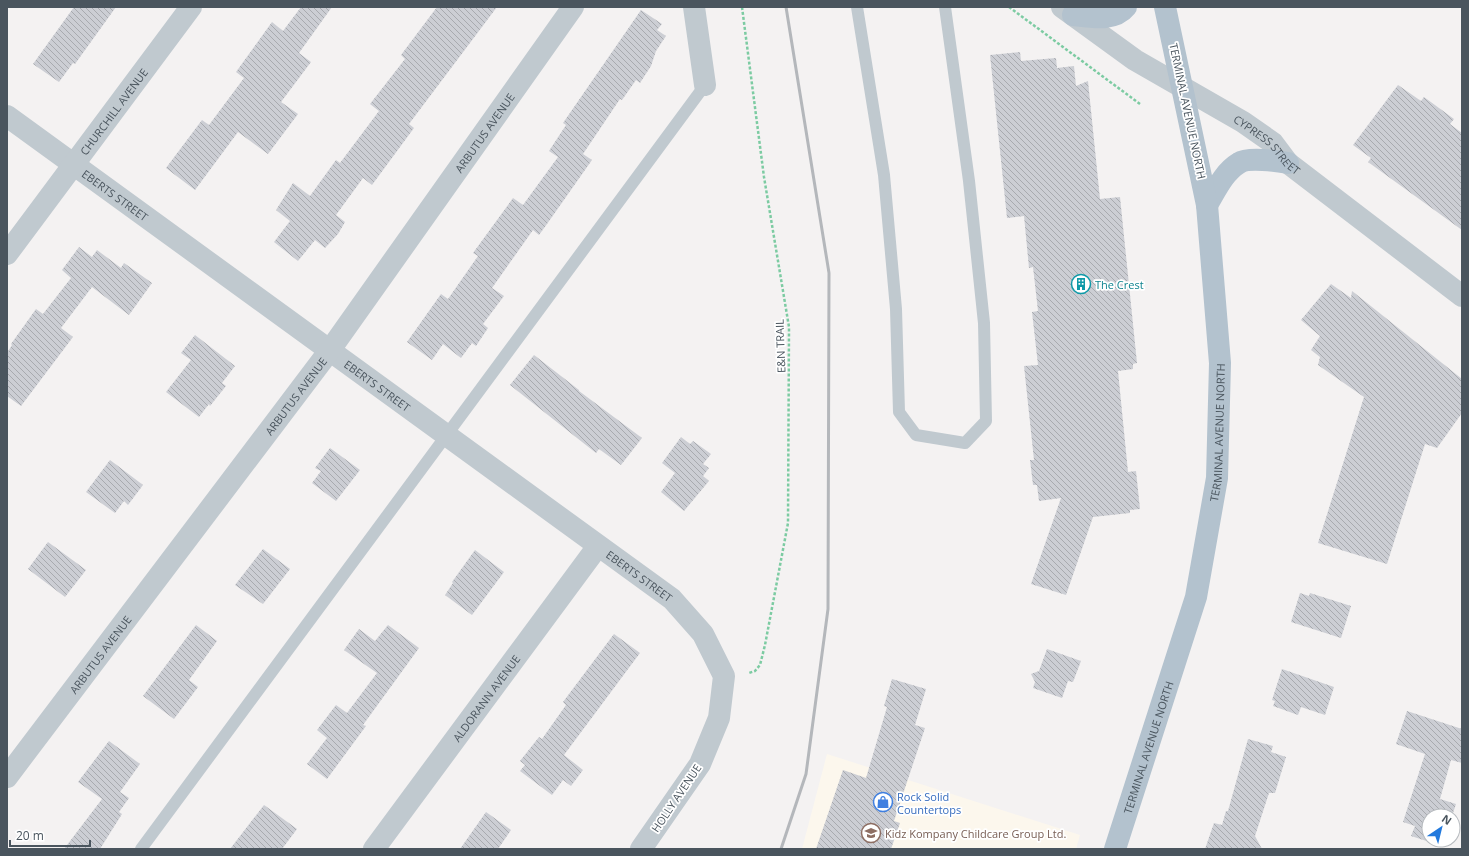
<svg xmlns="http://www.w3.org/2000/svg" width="1469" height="856" font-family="'Open Sans',sans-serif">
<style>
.commercial{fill:#fcf7ed}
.building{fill:url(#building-back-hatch)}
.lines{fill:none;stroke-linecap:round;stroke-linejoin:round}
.path{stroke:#7ccba2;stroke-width:2.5;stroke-dasharray:3 2;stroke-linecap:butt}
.lane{stroke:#c0c9cf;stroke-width:12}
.street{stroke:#c0c9cf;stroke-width:22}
.primary{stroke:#b3c2ce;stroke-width:22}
.rail{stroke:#b4b7bb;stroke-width:3}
.labels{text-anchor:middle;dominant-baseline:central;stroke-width:3.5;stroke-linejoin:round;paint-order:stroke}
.street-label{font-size:11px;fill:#4a555e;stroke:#fff}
.culture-label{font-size:11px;fill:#0d838f;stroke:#fff;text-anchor:start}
.shop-label{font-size:11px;fill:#366cbe;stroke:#fff;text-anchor:start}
.education-label{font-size:11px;fill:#785e54;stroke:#fff;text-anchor:start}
</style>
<defs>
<pattern id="building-back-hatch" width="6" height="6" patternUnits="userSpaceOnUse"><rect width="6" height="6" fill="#ccced4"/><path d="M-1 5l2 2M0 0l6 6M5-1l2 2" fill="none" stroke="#a8aaaf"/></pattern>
</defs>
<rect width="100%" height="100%" fill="#f4f2f2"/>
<path class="commercial" d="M 827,754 L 1080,835 L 1076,849 L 802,849 Z"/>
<g class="building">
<path d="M 74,7 L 116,7 L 75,64 L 73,63 L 59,82 L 33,64 Z"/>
<path d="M 301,7 L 332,7 L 299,53 L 311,62 L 281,102 L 298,114 L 268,154 L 238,132 L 195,190 L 166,168 L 202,120 L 209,125 L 244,78 L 236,72 L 272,22 L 283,31 Z"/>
<path d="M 437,7 L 497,7 L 409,124 L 414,128 L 372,185 L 363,178 L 336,215 L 345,222 L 338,234 L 325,248 L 315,240 L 298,261 L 274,242 L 290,221 L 276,210 L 293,183 L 310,196 L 336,160 L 340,163 L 379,111 L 370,104 L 405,59 L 401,55 Z"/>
<path d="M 641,10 L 662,24 L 657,30 L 666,36 L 656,51 L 651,66 L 640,83 L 636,80 L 622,100 L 620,99 L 583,154 L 592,160 L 547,224 L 539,235 L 533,230 L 492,288 L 504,296 L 483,324 L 488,328 L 476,346 L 472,343 L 461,358 L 443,344 L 432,360 L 407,342 L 441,294 L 448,299 L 478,256 L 473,253 L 513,198 L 523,205 L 558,157 L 549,151 L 566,125 L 563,123 Z"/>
<path d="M 1020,52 L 1021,61 L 1056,58 L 1057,68 L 1074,66 L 1076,86 L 1088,81 L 1100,199 L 1120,197 L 1137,363 L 1133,364 L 1133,369 L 1118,371 L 1128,472 L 1136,471 L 1140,509 L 1130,510 L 1130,513 L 1093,517 L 1066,595 L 1031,584 L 1061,498 L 1039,501 L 1037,485 L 1033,485 L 1030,460 L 1034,460 L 1024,366 L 1038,365 L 1032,312 L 1038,311 L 1033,267 L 1029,268 L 1024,216 L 1007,218 L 990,55 Z"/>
<path d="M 1398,85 L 1421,101 L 1424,97 L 1454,119 L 1450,124 L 1462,133 L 1462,230 L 1368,162 L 1371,158 L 1353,145 Z"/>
<path d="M 79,247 L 92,257 L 97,250 L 121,268 L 124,263 L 152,283 L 129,315 L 92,287 L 61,328 L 73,337 L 21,406 L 7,396 L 7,353 L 12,345 L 11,344 L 36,309 L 43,314 L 71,278 L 62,270 Z"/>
<path d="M 1331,284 L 1351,298 L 1352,291 L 1462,379 L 1462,413 L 1437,448 L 1425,444 L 1387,564 L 1318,543 L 1364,397 L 1318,365 L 1320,357 L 1311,350 L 1320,336 L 1301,320 Z"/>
<path d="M 195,335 L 235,366 L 222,383 L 226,386 L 210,406 L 209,404 L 199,417 L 166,392 L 191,360 L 181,353 Z"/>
<path d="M 534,355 L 579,390 L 579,391 L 642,438 L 621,465 L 599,449 L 596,453 L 510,385 Z"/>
<path d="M 681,437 L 690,444 L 693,441 L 711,454 L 703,464 L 709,468 L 703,476 L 709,481 L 684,511 L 661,492 L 675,473 L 662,463 Z"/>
<path d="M 330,448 L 360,470 L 336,501 L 312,483 L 321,471 L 315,468 Z"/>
<path d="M 110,460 L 143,485 L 128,505 L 124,501 L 115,513 L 86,492 Z"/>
<path d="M 48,542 L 86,570 L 65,597 L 28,569 Z"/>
<path d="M 263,549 L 290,569 L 263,604 L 235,585 Z"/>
<path d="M 475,550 L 504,572 L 472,615 L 445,595 L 453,583 L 452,582 Z"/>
<path d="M 1300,593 L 1309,596 L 1310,593 L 1351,606 L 1341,638 L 1291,622 Z"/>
<path d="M 196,625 L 217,641 L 189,680 L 198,687 L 174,719 L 143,696 Z"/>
<path d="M 388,625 L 419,648 L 363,725 L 366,726 L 327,779 L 307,764 L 327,738 L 317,730 L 336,705 L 347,713 L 377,673 L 344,650 L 359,629 L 375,641 Z"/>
<path d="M 614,634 L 640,653 L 564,755 L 583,770 L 571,786 L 563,780 L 552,795 L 520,771 L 525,765 L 520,761 L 539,737 L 542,739 L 566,705 L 563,702 Z"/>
<path d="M 1047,649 L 1081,661 L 1073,682 L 1068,681 L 1062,698 L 1033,688 L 1035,682 L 1031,674 L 1039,671 Z"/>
<path d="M 1282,669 L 1334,687 L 1325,715 L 1301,707 L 1298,715 L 1273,706 L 1275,701 L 1272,700 Z"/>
<path d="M 892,679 L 926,689 L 915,725 L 925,728 L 894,821 L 900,823 L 891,849 L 816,849 L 843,770 L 866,778 L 887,707 L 884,706 Z"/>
<path d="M 1407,711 L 1462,729 L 1462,763 L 1451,760 L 1440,799 L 1456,804 L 1452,816 L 1429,816 L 1429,840 L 1444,840 L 1442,846 L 1411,836 L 1415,826 L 1403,822 L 1425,754 L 1396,744 Z"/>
<path d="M 1248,739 L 1273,746 L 1271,752 L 1286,757 L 1275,793 L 1269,793 L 1255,836 L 1262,849 L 1205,849 L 1214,823 L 1222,825 L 1226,811 L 1228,811 Z"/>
<path d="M 109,741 L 140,764 L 120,792 L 129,798 L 119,812 L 122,814 L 100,849 L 64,849 L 102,799 L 78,782 Z"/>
<path d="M 264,805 L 297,829 L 282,849 L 230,849 Z"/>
<path d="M 486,812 L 511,830 L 498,849 L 460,849 Z"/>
</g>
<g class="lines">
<g class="path">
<path d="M 742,7 L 764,177 L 789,327 L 788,523 L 765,645 L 760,665 L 755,671 L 749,673"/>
<path d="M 1009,7 L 1140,104"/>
</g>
<g class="lane">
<path d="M 857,7 L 884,175 L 896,309 L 899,412 L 916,435 L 965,443 L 986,421 L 984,323 L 969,181 L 945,7"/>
<path d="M 141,849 L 705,85"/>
</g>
<g class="street">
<path d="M 694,7 L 705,85"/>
<path id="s1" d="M 1062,7 L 1135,60 L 1243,122 L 1273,143 L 1288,163 L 1462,296"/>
<path id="s2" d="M 7,116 L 672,599 L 703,634 L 724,676 L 719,718 L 700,764 L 641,849"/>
<path id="s3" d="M 7,254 L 191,7"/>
<path id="s4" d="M 7,777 L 330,350 L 573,7"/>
<path id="s5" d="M 374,849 L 598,546"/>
</g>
<g class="primary">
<path d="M 1073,15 C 1090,17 1114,22 1126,7"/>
<path d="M 1207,205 C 1216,190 1224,172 1239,163 C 1248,157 1277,161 1288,163"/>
<path id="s6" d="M 1115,849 L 1196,597 L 1217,478 L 1220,363 L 1207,205 L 1165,7"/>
</g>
<path class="rail" d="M 781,849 L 806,774 L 828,609 L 829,273 L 786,7"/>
</g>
<defs>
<symbol id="building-ring" viewBox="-11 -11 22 22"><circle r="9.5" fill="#fff" stroke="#0f9aa8" stroke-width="1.5"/><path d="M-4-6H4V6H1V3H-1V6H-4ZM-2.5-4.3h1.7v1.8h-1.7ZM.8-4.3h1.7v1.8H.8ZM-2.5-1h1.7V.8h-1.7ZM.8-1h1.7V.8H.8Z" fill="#0f9aa8"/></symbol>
<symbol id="shop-ring" viewBox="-11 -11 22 22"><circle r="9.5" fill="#fff" stroke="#3f7fe0" stroke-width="1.5"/><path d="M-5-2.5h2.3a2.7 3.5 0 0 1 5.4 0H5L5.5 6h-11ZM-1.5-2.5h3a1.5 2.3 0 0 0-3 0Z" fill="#3f7fe0"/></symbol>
<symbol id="school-ring" viewBox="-11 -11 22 22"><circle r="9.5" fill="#fff" stroke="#8d6e63" stroke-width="1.5"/><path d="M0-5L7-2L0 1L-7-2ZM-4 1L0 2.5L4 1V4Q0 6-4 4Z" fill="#8d6e63"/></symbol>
</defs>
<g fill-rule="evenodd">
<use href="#building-ring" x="1070" y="273" width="22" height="22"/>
<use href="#shop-ring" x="872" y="791" width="22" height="22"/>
<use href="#school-ring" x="860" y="822" width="22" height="22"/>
</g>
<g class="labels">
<g class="street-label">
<text stroke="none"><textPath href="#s3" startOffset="178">CHURCHILL AVENUE</textPath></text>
<text transform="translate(1188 111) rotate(78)">TERMINAL AVENUE NORTH</text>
<text stroke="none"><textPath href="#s4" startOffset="802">ARBUTUS AVENUE</textPath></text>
<text stroke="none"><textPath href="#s1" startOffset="248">CYPRESS STREET</textPath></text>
<text stroke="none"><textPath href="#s2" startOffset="134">EBERTS STREET</textPath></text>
<text transform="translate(780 346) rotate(-92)">E&amp;N TRAIL</text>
<text stroke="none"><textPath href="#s2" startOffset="458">EBERTS STREET</textPath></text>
<text stroke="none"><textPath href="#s4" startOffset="478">ARBUTUS AVENUE</textPath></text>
<text stroke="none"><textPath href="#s6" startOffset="431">TERMINAL AVENUE NORTH</textPath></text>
<text stroke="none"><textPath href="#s2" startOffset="782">EBERTS STREET</textPath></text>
<text stroke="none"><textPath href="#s4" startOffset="154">ARBUTUS AVENUE</textPath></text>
<text stroke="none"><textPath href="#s5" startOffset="188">ALDORANN AVENUE</textPath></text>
<text stroke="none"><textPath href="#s6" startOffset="107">TERMINAL AVENUE NORTH</textPath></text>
<text transform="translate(676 798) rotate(-56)">HOLLY AVENUE</text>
</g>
<g class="culture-label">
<text x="1095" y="284">The Crest</text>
</g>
<g class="shop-label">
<text x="897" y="796">Rock Solid<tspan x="897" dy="13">Countertops</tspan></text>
</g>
<g class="education-label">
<text x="885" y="833">Kidz Kompany Childcare Group Ltd.</text>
</g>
</g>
<rect width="1469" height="856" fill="none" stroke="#4a555e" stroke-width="16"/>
<g transform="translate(1441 828) rotate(35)"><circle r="19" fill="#ffffff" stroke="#b7bbbf"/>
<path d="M0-3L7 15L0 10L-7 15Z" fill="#2279dd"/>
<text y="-6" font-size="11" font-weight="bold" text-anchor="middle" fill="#4a555e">N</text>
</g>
<path d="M10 840v6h80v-6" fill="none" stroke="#4a555e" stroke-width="2"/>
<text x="16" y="840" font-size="12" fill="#4a555e" stroke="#ffffff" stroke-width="3" paint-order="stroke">20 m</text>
</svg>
